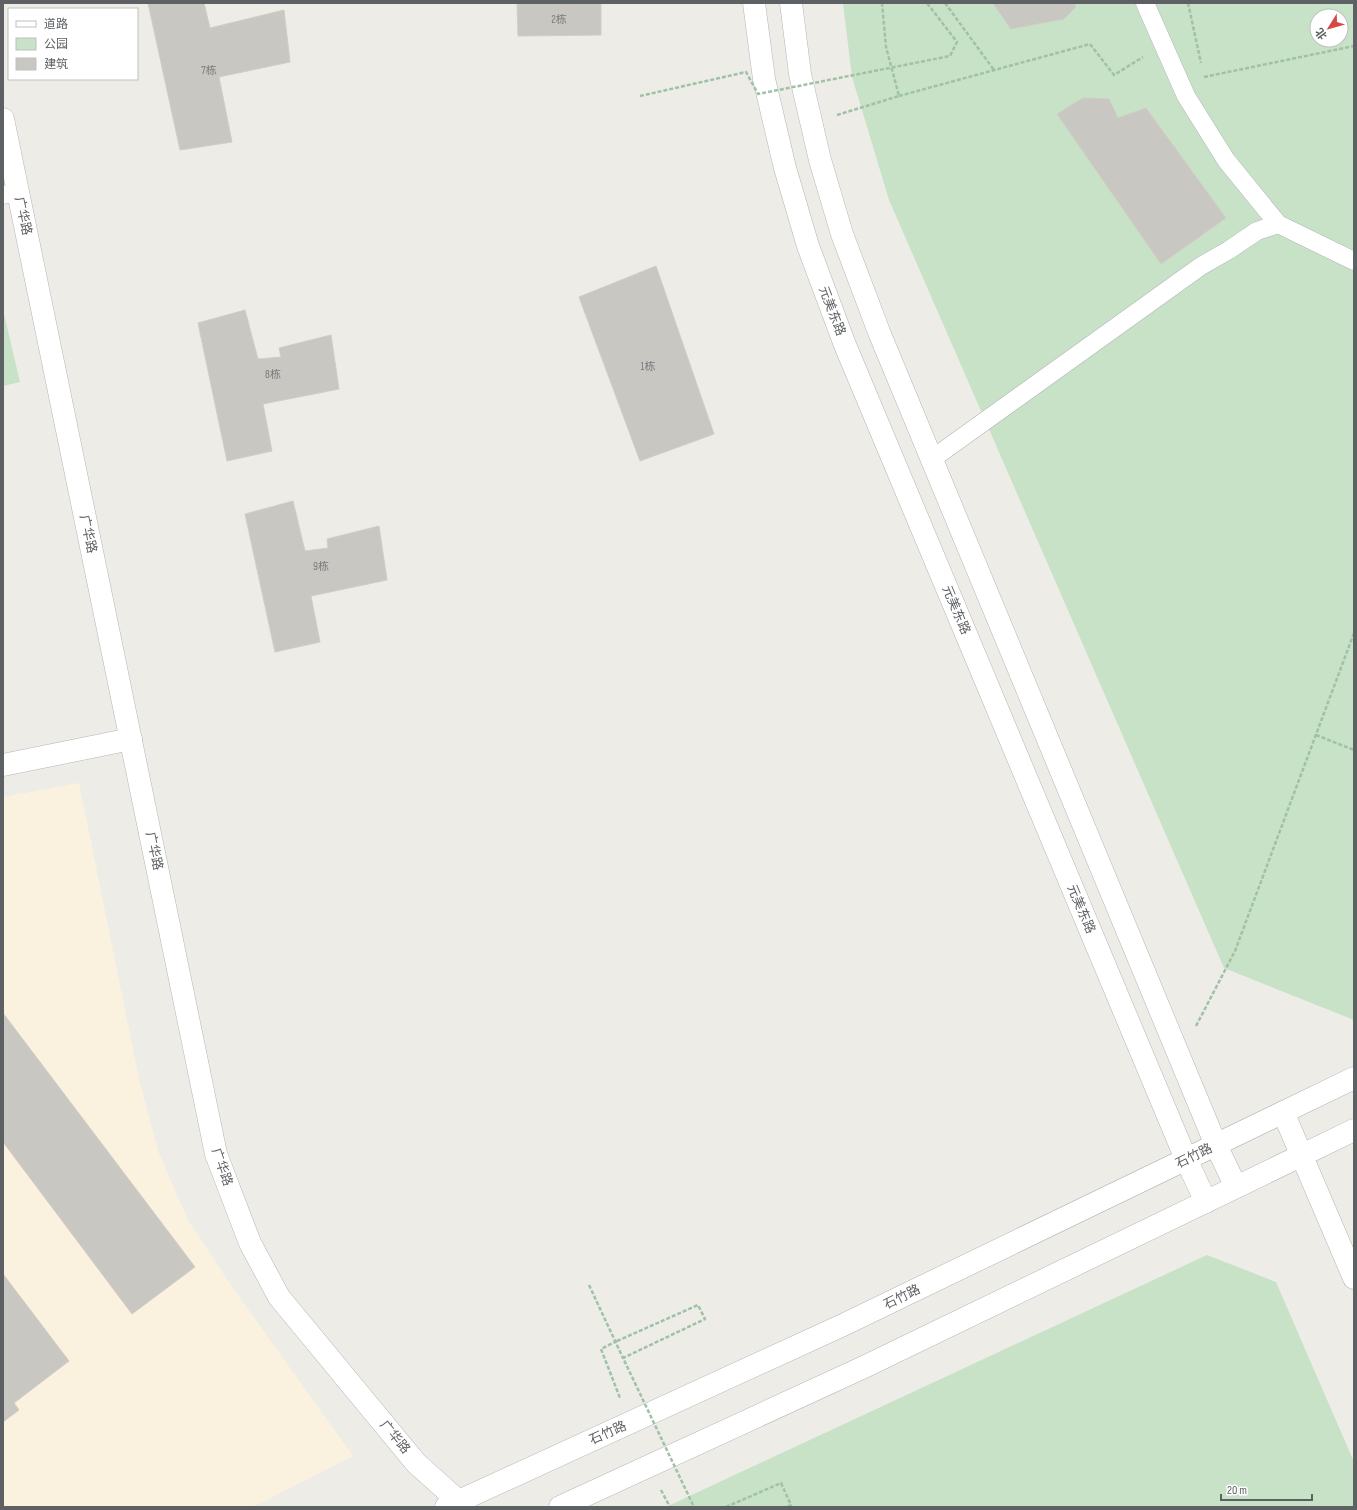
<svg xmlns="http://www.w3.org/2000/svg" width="1357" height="1510" font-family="'Sofia Sans Condensed','Noto Sans SC',sans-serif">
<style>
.commercial{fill:#faf2df}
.green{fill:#c7e2c6;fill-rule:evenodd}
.building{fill:#c9c7c2;stroke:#d2cdc5}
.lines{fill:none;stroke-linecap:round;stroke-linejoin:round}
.lane-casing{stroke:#b3b6b9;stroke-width:19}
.street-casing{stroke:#b3b6b9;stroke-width:23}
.secondary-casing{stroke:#b2b5b9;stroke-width:23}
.path{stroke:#9fc2a7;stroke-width:2.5;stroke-dasharray:4 2;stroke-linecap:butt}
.lane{stroke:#fff;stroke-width:18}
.street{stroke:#fff;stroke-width:22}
.secondary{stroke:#fff;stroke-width:22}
.path-bridge{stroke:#9fc2a7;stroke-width:2.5;stroke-dasharray:4 2;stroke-linecap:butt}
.labels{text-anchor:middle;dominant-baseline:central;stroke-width:3.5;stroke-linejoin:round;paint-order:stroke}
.number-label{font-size:11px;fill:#797a7c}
.street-label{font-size:13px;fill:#5e6164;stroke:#fff}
</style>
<rect width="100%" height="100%" fill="#eeece6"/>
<path class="commercial" d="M 79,783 L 139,1079 L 158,1151 L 187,1218 L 228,1281 L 353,1456 L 253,1507 L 3,1507 L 3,797 Z"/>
<g class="green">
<path d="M 843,3 L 1354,3 L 1354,1020 L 1224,968 L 889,200 L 852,77 ZM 1317,16 L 1341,16 L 1341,40 L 1317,40 Z"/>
<path d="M 3,310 L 20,382 L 3,386 Z"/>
<path d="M 1207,1255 L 1276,1282 L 1354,1462 L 1354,1507 L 666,1507 Z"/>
</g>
<g class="building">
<path d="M 148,3 L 204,3 L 210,28 L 284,10 L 290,62 L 219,77 L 232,142 L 180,150 Z"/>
<path d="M 517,3 L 601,3 L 601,35 L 518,36 Z"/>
<path d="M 993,3 L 1074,3 L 1076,7 L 1064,19 L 1011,29 Z"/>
<path d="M 1083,98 L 1109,99 L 1118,118 L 1146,108 L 1226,218 L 1161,264 L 1057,114 Z"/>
<path d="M 656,266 L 714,434 L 640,461 L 579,297 Z"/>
<path d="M 245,310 L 258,359 L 281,357 L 279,348 L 331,335 L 339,389 L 263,404 L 272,451 L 227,461 L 198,323 Z"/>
<path d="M 293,501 L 305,551 L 328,548 L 327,539 L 379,526 L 387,580 L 311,596 L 320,642 L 275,652 L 245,514 Z"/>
<path d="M 3,1013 L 195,1267 L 132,1314 L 3,1142 Z"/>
<path d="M 3,1274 L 69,1361 L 14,1403 L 19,1410 L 3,1422 Z"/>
</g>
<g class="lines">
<defs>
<g id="lane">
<path d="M 1145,3 L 1186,96 L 1226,160 L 1278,224 L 1354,261"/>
<path d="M 3,195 L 18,192"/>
<path d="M 932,459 L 1201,266 L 1229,250 L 1257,231 L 1278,224"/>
</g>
<g id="street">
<path d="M 3,119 L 216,1154 L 250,1243 L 279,1297 L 416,1463 L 465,1507"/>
<path d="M 3,765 L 131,739"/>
</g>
<g id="secondary">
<path d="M 754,3 L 764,79 L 785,168 L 808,246 L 845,345 L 1186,1159 L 1206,1202"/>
<path d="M 791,3 L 800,74 L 820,160 L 842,234 L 879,332 L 1216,1145 L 1236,1187"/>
<path d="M 1283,1112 L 1354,1278"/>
<path d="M 446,1507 L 843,1325 L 1354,1078"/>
<path d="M 560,1507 L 864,1367 L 1354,1130"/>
</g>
</defs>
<use href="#lane" class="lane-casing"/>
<use href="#street" class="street-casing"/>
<use href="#secondary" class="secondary-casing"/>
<g class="path">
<path d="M 945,3 L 994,70"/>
<path d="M 1188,3 L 1201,63"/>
<path d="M 1204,77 L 1354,46"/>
<path d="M 899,96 L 1090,44 L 1114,75 L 1143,57"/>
<path d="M 837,115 L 899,96 L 886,47 L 882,3"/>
<path d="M 1316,735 L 1354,750"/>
<path d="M 1196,1026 L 1235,951 L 1354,633"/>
<path d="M 617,1341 L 601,1349 L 620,1398"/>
<path d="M 661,1490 L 670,1507"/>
<path d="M 726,1507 L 781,1483 L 791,1505 L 787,1507"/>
</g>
<use href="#lane" class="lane"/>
<use href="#street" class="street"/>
<use href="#secondary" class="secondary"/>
<g class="path-bridge">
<path d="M 640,96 L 746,72 L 758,94 L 950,56 L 957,42 L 927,3"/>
<path d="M 589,1285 L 623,1358"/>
<path d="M 617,1341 L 698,1305 L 705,1319 L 623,1358 L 694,1507"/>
</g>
</g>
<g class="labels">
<g class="number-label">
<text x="559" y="19">2栋</text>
<text x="209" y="70">7栋</text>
<text x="648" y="366">1栋</text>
<text x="273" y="374">8栋</text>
<text x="321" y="566">9栋</text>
</g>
<g class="street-label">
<text transform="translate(23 216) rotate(78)">广华路</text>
<text transform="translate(832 311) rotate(69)">元美东路</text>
<text transform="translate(88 534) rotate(78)">广华路</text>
<text transform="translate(956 610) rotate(67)">元美东路</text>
<text transform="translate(154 851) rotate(78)">广华路</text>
<text transform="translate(1081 909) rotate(67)">元美东路</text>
<text transform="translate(1194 1156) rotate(-26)">石竹路</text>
<text transform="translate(222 1167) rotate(71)">广华路</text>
<text transform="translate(902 1297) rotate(-26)">石竹路</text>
<text transform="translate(608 1433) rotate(-24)">石竹路</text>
<text transform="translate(395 1437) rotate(50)">广华路</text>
</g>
</g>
<rect width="1357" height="1510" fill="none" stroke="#5e6164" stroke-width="8"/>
<rect x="8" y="8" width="130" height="72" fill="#ffffff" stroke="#bfc0c1"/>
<rect x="16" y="21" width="20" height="6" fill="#ffffff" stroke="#bfc0c1"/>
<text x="44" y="28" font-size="12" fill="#5e6164">道路</text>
<rect x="16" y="38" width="20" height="12" fill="#c7e2c6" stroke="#bfc0c1"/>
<text x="44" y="48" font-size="12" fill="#5e6164">公园</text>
<rect x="16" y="58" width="20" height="12" fill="#c9c7c2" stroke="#bfc0c1"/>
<text x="44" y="68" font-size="12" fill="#5e6164">建筑</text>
<g transform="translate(1329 28) rotate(233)"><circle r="19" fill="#ffffff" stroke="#bfc0c1"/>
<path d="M0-3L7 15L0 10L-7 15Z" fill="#d44846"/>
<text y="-6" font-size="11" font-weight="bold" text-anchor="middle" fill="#5e6164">北</text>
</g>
<path d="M1221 1494v6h91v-6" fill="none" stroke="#5e6164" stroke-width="2"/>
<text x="1227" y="1494" font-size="12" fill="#5e6164" stroke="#ffffff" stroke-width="3" paint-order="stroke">20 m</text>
</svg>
